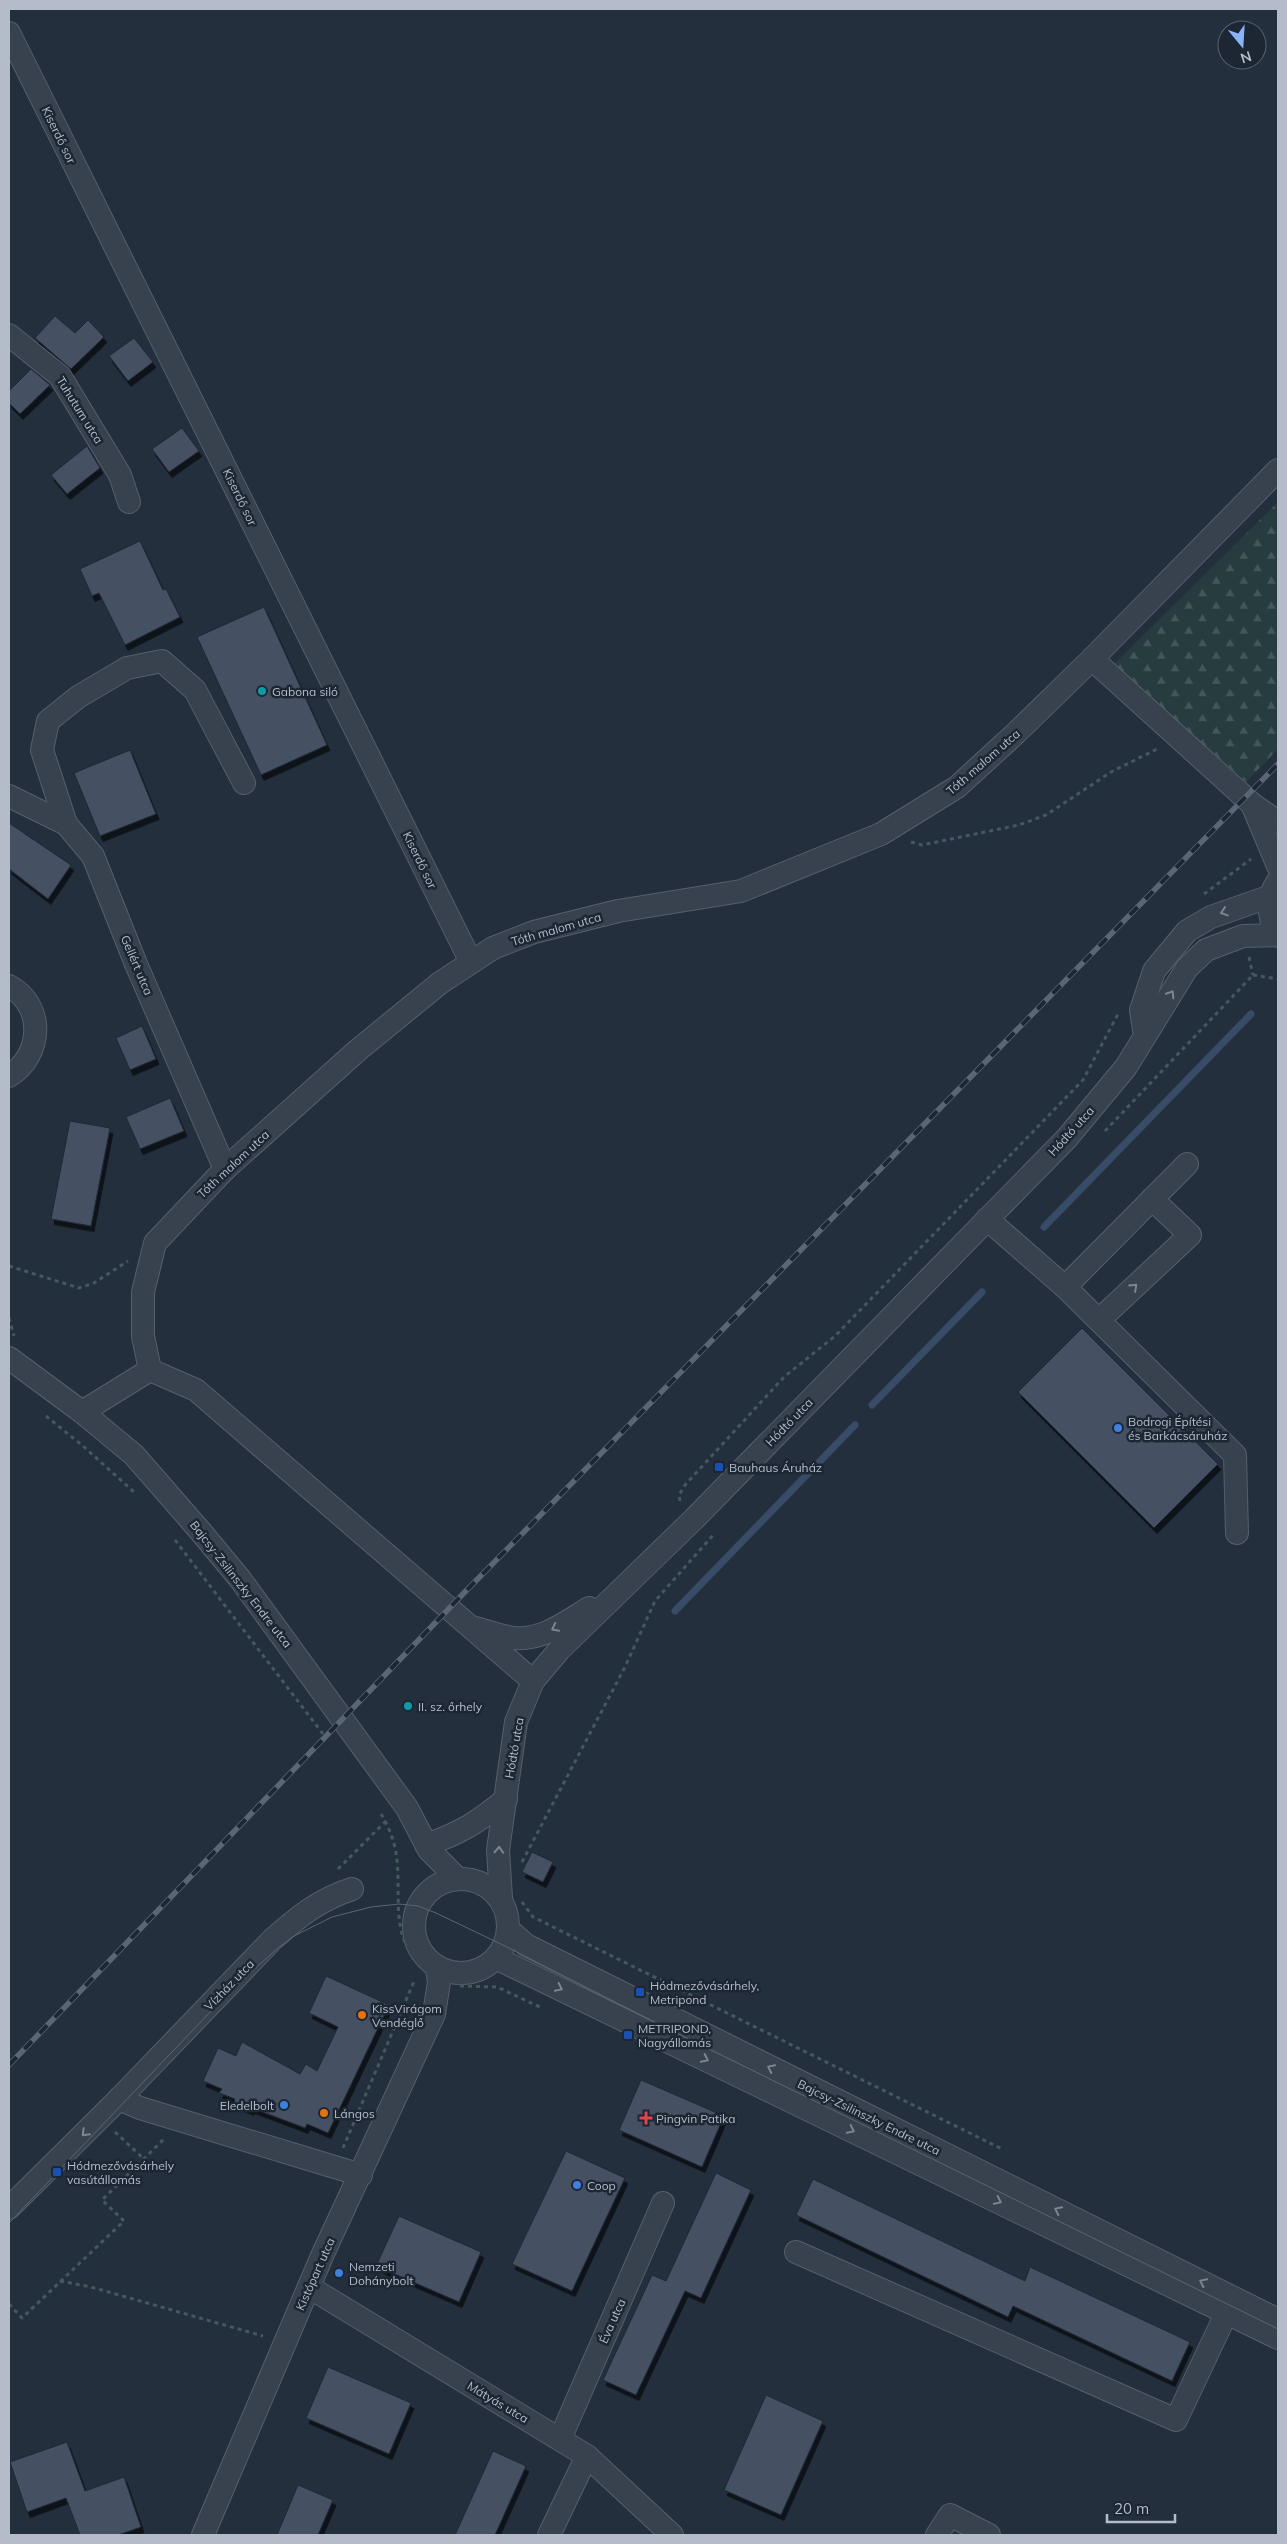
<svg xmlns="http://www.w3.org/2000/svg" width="1287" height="2544" font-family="Mulish,sans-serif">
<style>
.forest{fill:url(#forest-firs)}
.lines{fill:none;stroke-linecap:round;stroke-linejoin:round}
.stream{stroke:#394c67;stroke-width:7}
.building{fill:#455162;stroke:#1f2835;filter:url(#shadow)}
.minor-casing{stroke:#565f6c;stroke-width:24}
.path{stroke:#44595c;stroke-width:3;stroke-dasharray:4 4;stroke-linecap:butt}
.minor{stroke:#38414e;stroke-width:22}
.tram{stroke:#5a6575;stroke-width:1}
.rail-casing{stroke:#5a6575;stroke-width:5.5}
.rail{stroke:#1d2633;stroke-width:4;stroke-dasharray:11;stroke-linecap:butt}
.oneway{stroke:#7c8592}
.culture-dot{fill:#0f9aa8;stroke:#1d2633;stroke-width:2}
.shop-dot{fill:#3f7fe0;stroke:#1d2633;stroke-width:2}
.transit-dot{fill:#1a4fb4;stroke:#1d2633;stroke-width:2}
.food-dot{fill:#e8710a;stroke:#1d2633;stroke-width:2}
.health-dot{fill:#e0444e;stroke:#1d2633;stroke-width:2}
.labels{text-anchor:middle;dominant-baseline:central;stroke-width:5;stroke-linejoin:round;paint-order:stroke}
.street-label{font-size:12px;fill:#b4bcc9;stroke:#1d2633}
.poi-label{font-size:12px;fill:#b4bcc9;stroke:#1d2633;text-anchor:start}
</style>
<defs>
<pattern id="forest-firs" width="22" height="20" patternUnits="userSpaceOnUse" patternTransform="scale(1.25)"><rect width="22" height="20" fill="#263c3f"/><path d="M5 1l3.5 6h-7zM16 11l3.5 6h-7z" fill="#435659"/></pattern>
<filter id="shadow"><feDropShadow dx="3" dy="5.5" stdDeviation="0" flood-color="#0009"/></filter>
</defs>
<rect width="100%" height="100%" fill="#242f3e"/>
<path class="forest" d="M 1278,502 L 1278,749 L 1246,782 L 1114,664 Z"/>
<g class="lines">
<g class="stream">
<path d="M 1044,1227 L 1251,1014"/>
<path d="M 872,1405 L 982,1292"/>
<path d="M 675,1611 L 855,1425"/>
</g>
</g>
<g class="building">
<path d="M 55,316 L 75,333 L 88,320 L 104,337 L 71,369 L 35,338 Z"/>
<path d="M 134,338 L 153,362 L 128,381 L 109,356 Z"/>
<path d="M 31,369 L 50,385 L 20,414 L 9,403 L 9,391 Z"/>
<path d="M 182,428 L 199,451 L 169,472 L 152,449 Z"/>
<path d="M 87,446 L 100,468 L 67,494 L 51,475 Z"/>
<path d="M 140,541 L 163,590 L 166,589 L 180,617 L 125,645 L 99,593 L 92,596 L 80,569 Z"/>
<path d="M 264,607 L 327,745 L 261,775 L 197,637 Z"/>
<path d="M 130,750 L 156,814 L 100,836 L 74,773 Z"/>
<path d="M 9,823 L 71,865 L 48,899 L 9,869 Z"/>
<path d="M 142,1026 L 156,1059 L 130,1070 L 116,1038 Z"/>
<path d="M 170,1098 L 184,1131 L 140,1149 L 126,1117 Z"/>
<path d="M 70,1121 L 110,1128 L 91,1226 L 51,1219 Z"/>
<path d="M 1082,1328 L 1218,1464 L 1154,1528 L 1018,1392 Z"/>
<path d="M 532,1852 L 553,1862 L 543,1882 L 522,1872 Z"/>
<path d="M 326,1976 L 389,2005 L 328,2133 L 307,2124 L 305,2128 L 252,2108 L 251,2110 L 234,2103 L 235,2099 L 219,2093 L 222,2089 L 203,2081 L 218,2048 L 236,2056 L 242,2042 L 300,2074 L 306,2064 L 317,2071 L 338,2027 L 309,2013 Z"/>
<path d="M 641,2080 L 724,2116 L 702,2167 L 619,2130 Z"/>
<path d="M 566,2151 L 625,2178 L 572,2291 L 512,2264 Z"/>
<path d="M 716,2173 L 751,2190 L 701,2298 L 685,2291 L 636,2395 L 603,2380 L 652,2275 L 666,2281 Z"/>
<path d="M 813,2179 L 1025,2281 L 1030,2267 L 1190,2342 L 1172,2381 L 1013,2306 L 1008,2317 L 796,2215 Z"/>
<path d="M 399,2216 L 481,2252 L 459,2302 L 376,2266 Z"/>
<path d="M 328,2367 L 411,2403 L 389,2454 L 306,2418 Z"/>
<path d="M 766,2395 L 823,2421 L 781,2515 L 724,2490 Z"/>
<path d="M 67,2442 L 85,2491 L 124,2477 L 141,2527 L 118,2535 L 80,2535 L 66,2498 L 27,2512 L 10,2462 Z"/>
<path d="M 493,2451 L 526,2466 L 495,2535 L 455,2535 Z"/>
<path d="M 298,2485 L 333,2500 L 318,2535 L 277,2535 Z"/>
</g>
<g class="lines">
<defs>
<g id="minor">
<path d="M 9,33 L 471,962"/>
<path d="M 9,335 L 60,376 L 120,475 L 129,502"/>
<path d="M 1092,659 L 1252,804 L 1278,822"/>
<path d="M 9,796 L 66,824 L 93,856 L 136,964 L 225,1169"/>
<path d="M 1252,804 L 1278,866"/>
<path d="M 66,824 L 42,750 L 48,721 L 78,697 L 127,668 L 162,661 L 195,690 L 244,783"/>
<path d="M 1278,881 C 1266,898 1268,918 1278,936"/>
<path d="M 9,986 C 46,1006 42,1056 9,1076"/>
<path d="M 1145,1035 L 1141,1010 L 1154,971 L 1187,931 L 1211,917 L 1271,896"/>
<path d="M 987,1219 L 1065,1287 L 1235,1455 L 1237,1533"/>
<path d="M 1065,1287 L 1187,1164"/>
<path d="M 1099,1320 L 1190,1235 L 1152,1199"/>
<path d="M 9,1358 L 82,1412 L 134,1455 L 201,1532 L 240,1579 L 407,1808 L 429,1850 L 457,1878"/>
<path d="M 150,1370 L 143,1336 L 143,1292 L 155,1243 L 225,1169 L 358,1050 L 440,983 L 493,948 L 534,932 L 618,911 L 741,891 L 881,834 L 957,787 L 1016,733 L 1092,659 L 1278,470"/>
<path d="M 150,1370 L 196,1390 L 533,1681"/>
<path d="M 82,1412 L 150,1370"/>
<path d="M 475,1628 C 487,1631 500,1636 513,1638 C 542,1641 566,1622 589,1608"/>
<path d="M 426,1845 C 461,1833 478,1822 506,1799"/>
<circle cx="461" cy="1926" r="47"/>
<path d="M 501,1898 L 498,1850 L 516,1722 L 533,1681 L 560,1649 L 694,1519 L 1067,1138 L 1126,1067 L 1187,968 L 1206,950 L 1243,936 L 1278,935"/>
<path d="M 509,1930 L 526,1945 L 1278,2320"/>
<path d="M 496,1958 L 1278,2338"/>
<path d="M 119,2099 L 140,2108 L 361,2175"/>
<path d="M 9,2208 L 119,2099 L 273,1939 C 299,1916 319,1900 352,1889"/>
<path d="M 796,2252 L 1176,2420 L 1233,2299"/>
<path d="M 309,2287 L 587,2456 L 672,2535"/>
<path d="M 560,2439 L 663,2203"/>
<path d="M 203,2535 L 322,2256 L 434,2014 L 439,1982 L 437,1968"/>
<path d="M 549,2535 L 587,2456"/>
<path d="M 937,2535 L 950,2515 L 989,2535"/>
</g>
</defs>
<use href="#minor" class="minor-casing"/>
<g class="path">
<path d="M 911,842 L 922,845 L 1019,825 L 1046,815 L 1111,772 L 1159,748"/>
<path d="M 1204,894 L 1251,859"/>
<path d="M 1249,957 L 1253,975"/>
<path d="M 1253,975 L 1278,979"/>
<path d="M 1105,1131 L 1253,975"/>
<path d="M 9,1266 L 79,1288 L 94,1283 L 128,1261"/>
<path d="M 9,1318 L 14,1336"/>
<path d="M 46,1416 L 83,1446 L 134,1492"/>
<path d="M 680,1501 L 679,1495 L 685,1485 L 784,1377 L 835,1336 L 1083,1080 L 1118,1014"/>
<path d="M 175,1540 L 326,1738"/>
<path d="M 381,1814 C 388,1825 394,1840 396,1853 C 402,1888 390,1932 416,1960"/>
<path d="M 522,1862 L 625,1667 L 655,1601 L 715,1533"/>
<path d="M 338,1869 L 386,1821"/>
<path d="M 522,1902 L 533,1917 L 1002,2149"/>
<path d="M 460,1986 L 497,1987 L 542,2008"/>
<path d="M 115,2132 L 144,2159"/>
<path d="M 343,2148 L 415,1979"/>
<path d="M 60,2281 L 91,2287 L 263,2336"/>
<path d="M 9,2304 L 22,2318 L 124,2221 L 102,2200 L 165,2138"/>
</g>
<use href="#minor" class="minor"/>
<path class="tram" d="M 9,2223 L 233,1988 L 278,1948 L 294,1936 L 332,1917 L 371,1907 L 399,1904 L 418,1906 L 436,1913 L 505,1946 L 652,2021 L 1278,2329"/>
<defs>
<path id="rail" d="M 9,2065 L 462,1595 L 1278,764"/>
</defs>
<use href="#rail" class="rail-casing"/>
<use href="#rail" class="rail"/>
</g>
<defs><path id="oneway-chevron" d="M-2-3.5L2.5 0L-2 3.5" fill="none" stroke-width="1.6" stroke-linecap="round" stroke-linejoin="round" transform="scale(1.25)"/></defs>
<g class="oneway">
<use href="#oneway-chevron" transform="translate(1224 912) rotate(162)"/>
<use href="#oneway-chevron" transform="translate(1171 994) rotate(-58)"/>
<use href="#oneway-chevron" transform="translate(1134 1287) rotate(-43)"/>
<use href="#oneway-chevron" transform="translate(555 1628) rotate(153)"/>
<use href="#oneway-chevron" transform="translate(499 1850) rotate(-87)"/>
<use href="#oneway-chevron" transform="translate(559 1988) rotate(26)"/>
<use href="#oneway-chevron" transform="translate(705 2059) rotate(26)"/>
<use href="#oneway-chevron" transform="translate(771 2068) rotate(-154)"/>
<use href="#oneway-chevron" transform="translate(851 2130) rotate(26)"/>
<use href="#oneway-chevron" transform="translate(85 2133) rotate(135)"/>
<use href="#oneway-chevron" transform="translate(998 2201) rotate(26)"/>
<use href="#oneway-chevron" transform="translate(1058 2210) rotate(-154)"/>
<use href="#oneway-chevron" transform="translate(1203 2282) rotate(-154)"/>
</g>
<g class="culture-dot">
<circle cx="262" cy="691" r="5"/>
<circle cx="408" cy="1706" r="5"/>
</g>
<g class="shop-dot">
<circle cx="1118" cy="1428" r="5"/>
<circle cx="284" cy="2105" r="5"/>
<circle cx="577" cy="2185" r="5"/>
<circle cx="339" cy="2273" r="5"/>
</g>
<g class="transit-dot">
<rect x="714" y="1462" width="10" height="10" rx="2.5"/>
<rect x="635" y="1987" width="10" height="10" rx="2.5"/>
<rect x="623" y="2030" width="10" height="10" rx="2.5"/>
<rect x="52" y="2167" width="10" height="10" rx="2.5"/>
</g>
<g class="food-dot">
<circle cx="362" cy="2015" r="5"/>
<circle cx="324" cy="2113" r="5"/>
</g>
<path class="health-dot" d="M643.5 2110.5h5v5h5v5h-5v5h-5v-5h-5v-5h5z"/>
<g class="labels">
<g class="street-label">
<text transform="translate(59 135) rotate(64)">Kiserdő sor</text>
<text transform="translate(80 410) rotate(58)">Tuhutum utca</text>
<text transform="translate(240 497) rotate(64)">Kiserdő sor</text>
<text transform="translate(983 762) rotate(-41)">Tóth malom utca</text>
<text transform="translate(420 860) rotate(64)">Kiserdő sor</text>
<text transform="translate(556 929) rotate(-16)">Tóth malom utca</text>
<text transform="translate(137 965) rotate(67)">Gellért utca</text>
<text transform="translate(1071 1131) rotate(-48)">Hódtó utca</text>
<text transform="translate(233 1164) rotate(-43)">Tóth malom utca</text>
<text transform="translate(789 1422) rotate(-46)">Hódtó utca</text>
<text transform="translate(241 1584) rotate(52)">Bajcsy-Zsilinszky Endre utca</text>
<text transform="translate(514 1748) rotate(-80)">Hódtó utca</text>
<text transform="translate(229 1985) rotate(-46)">Vízház utca</text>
<text transform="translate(869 2117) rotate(26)">Bajcsy-Zsilinszky Endre utca</text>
<text transform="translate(315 2274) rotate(-66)">Kistópart utca</text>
<text transform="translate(612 2321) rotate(-66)">Éva utca</text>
<text transform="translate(498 2402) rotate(31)">Mátyás utca</text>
</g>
<g class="poi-label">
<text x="272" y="691">Gabona siló</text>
<text x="1128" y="1421">Bodrogi Építési<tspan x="1128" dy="14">és Barkácsáruház</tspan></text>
<text x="729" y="1467">Bauhaus Áruház</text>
<text x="418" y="1706">II. sz. őrhely</text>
<text x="650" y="1985">Hódmezővásárhely,<tspan x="650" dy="14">Metripond</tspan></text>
<text x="372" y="2008">KissVirágom<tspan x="372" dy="14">Vendéglő</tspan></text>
<text x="638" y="2028">METRIPOND,<tspan x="638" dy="14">Nagyállomás</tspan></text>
<text x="274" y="2105" text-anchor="end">Eledelbolt</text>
<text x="334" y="2113">Lángos</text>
<text x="656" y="2118">Pingvin Patika</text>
<text x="67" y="2165">Hódmezővásárhely<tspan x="67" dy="14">vasútállomás</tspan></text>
<text x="587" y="2185">Coop</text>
<text x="349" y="2266">Nemzeti<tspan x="349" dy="14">Dohánybolt</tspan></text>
</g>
</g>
<rect width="1287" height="2544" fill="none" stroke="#b4bcc9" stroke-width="20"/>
<g transform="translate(1242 45) rotate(162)"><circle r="24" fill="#1d2633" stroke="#59626f"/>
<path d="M0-4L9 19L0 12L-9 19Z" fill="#8ab4f8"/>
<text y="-8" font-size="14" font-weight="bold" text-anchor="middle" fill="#b4bcc9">N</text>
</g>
<path d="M1107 2514v8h68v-8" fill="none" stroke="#b4bcc9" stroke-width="2.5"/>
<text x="1114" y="2514" font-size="15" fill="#b4bcc9" stroke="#1d2633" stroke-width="4" paint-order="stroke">20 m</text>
</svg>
